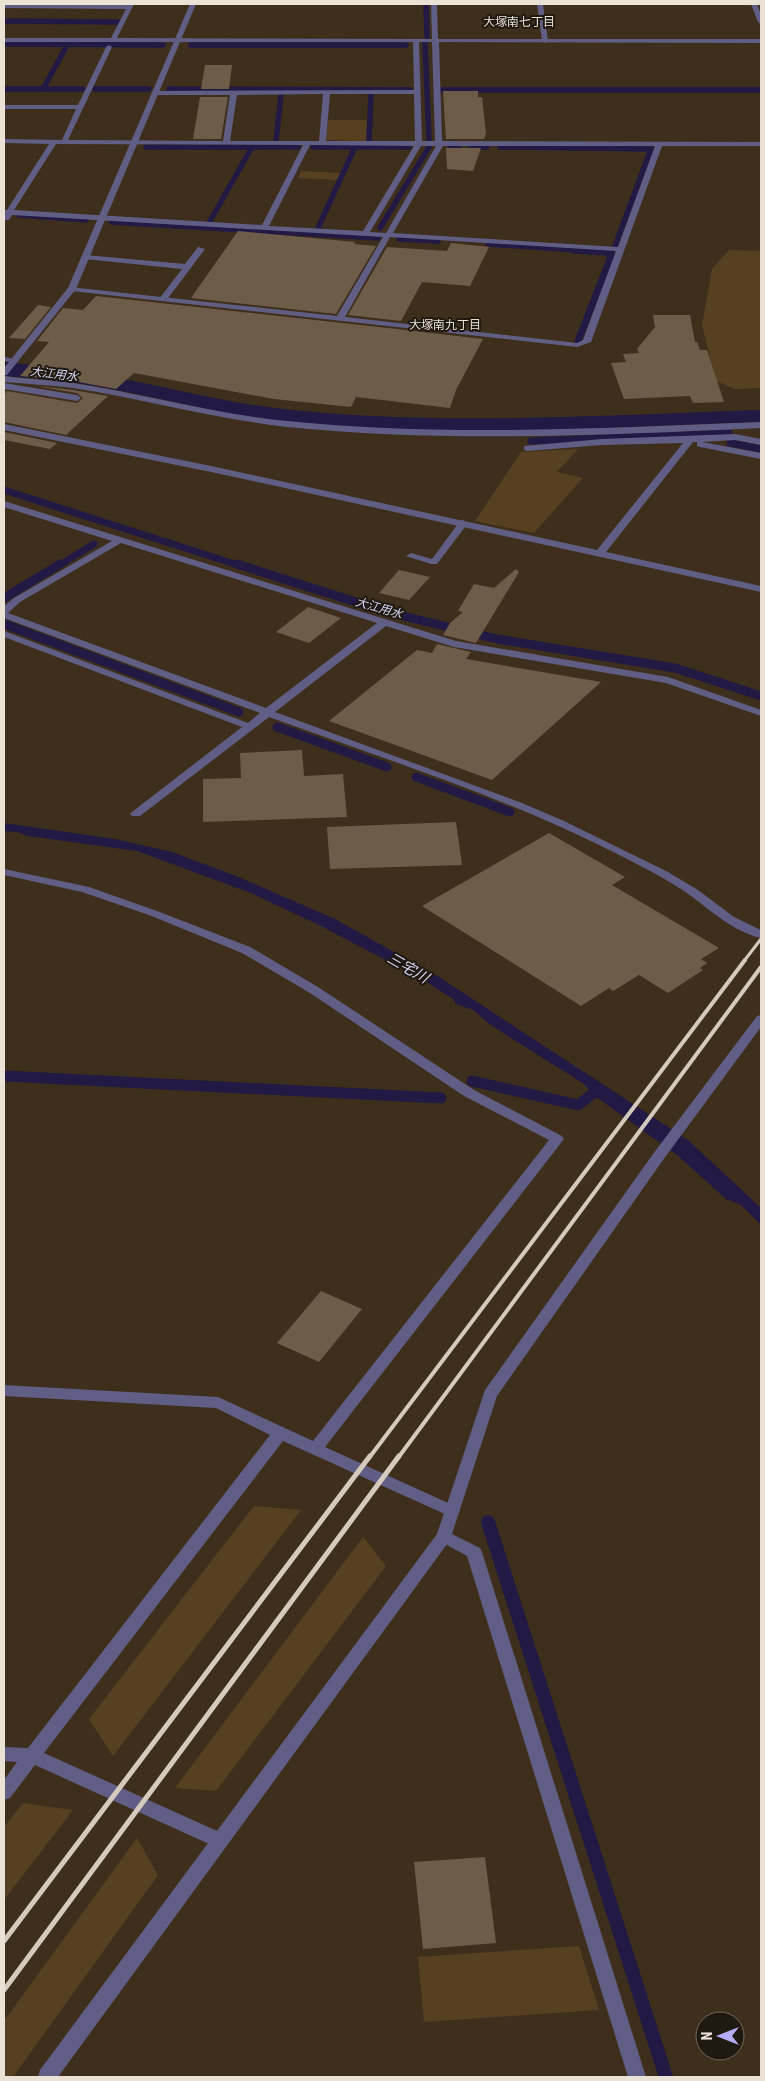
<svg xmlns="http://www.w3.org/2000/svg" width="765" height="2081" font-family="'Roboto Condensed','Noto Sans JP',sans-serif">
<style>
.green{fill:#574021}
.water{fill:#221945}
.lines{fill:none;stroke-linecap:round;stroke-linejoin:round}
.stream-far4{stroke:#221945;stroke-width:5.5}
.stream-far3{stroke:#221945;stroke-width:7}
.stream-far2{stroke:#221945;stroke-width:9}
.stream-far1{stroke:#221945;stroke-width:11}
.stream{stroke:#221945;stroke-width:14}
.building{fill:#6d5c48}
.service{fill:#615e85;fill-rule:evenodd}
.minor{fill:#615e85;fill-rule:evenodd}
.tertiary{fill:#615e85;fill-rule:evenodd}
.rail-far2{stroke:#d4cabe;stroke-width:3}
.rail-far1{stroke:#d4cabe;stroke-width:4}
.rail{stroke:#d4cabe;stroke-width:5}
.labels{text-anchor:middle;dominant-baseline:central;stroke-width:4;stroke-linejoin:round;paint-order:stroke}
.far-neighbourhood-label{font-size:12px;fill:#ebe2d6;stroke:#201910}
.far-water-label{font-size:12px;font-style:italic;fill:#d6d4f4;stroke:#201910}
.water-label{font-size:15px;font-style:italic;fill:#d6d4f4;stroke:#201910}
</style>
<rect width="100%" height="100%" fill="#3e2f1c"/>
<g class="green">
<path d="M 328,120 L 367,120 L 366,141 L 326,140 Z"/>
<path d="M 301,171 L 340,173 L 340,174 L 337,180 L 298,178 Z"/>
<path d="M 729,250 L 761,251 L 761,388 L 735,389 L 716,381 L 702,325 L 712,269 Z"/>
<path d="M 578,449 L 557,472 L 583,478 L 534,533 L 475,521 L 521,452 Z"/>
<path d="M 254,1506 L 301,1510 L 113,1756 L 89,1719 Z"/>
<path d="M 363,1537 L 386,1566 L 216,1791 L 175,1788 Z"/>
<path d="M 23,1803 L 73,1810 L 4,1900 L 4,1827 Z"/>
<path d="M 137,1838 L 158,1875 L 13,2077 L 4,2077 L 4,2021 Z"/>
<path d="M 579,1946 L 599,2010 L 424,2022 L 418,1957 Z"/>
</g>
<g class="water">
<path d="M 4,362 C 28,364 52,367 76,371 C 143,380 208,400 275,408 C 436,427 600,415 761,410 L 761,422 C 605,427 447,439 291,422 C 218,415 148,394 76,383 C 52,379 28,378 4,376 Z"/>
<path d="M 4,823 L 115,839 L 172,852 L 236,876 L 335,919 L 439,977 L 688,1140 L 761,1208 L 761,1225 L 741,1205 L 726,1199 L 677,1155 L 592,1094 L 584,1084 L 492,1026 L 473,1010 L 456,1004 L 453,999 L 422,979 L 317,924 L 251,893 L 137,851 L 28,836 L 18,832 L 4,831 Z"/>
</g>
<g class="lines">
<g class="stream-far4">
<path d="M 426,4 L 427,36"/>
<path d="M 4,21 L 119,22"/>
<path d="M 4,44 L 163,45"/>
<path d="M 425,44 L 429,139"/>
<path d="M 191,45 L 406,45"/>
<path d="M 4,89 L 83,89"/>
<path d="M 43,89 L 65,49"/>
<path d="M 95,89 L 149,89"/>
<path d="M 169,89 L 410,90"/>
<path d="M 442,90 L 761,90"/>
<path d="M 276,141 L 281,95"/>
<path d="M 369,141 L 371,94"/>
<path d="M 146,147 L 298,147"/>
<path d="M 313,147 L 409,147"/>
<path d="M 450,147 L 459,147"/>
<path d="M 471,147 L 487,147"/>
<path d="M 500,147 L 651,149 L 615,246"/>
<path d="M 19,215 L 86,220"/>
<path d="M 210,221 L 252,147"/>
<path d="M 112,222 L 378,238"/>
<path d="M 318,228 L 355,147"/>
<path d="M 380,228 L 429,147"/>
<path d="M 399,239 L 438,241"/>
<path d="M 488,244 L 591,251"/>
</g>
<g class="stream-far3">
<path d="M 573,250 L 606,252 L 611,255"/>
<path d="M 578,341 L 612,254"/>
<path d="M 531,441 L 729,433"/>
<path d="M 730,443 L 761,449"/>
<path d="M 4,490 L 241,566"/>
<path d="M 58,566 L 94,544"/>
</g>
<g class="stream-far2">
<path d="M 237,564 L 387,612 L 497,639 L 675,668 L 761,696"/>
<path d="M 4,598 L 60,564"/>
<path d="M 4,624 L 239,712"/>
<path d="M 277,727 L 387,767"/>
<path d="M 416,777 L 510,812"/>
</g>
<g class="stream-far1">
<path d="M 4,1076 L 441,1098"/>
<path d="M 472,1081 L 578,1105 L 599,1089"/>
</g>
<path class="stream" d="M 488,1522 L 666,2077"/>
</g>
<g class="building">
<path d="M 205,65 L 232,65 L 229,89 L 201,89 Z"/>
<path d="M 443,91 L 478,91 L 478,97 L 482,97 L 486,133 L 484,139 L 446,139 Z"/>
<path d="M 200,97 L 228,97 L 221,139 L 193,139 Z"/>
<path d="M 446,148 L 481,148 L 473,171 L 447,169 Z"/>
<path d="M 238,231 L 355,242 L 354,244 L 376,246 L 336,314 L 191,298 Z"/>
<path d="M 451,243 L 489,247 L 470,286 L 422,282 L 401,321 L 348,315 L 387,247 L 447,251 Z"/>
<path d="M 96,296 L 397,329 L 483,339 L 456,390 L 450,408 L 356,397 L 351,407 L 274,399 L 134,373 L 116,389 L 73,381 L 20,376 L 49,342 L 37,341 L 63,308 L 83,310 Z"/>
<path d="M 38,305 L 51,307 L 25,339 L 9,338 Z"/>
<path d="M 653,315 L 690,315 L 695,342 L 697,342 L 700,350 L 707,350 L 724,402 L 693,403 L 690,396 L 624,399 L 611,363 L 626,362 L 623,354 L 639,353 L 637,349 L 655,327 Z"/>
<path d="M 36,386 L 73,390 L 108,396 L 66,435 L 4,422 L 4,395 L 7,391 L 77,403 L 83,398 L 77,393 Z"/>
<path d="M 4,432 L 57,443 L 50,449 L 4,440 Z"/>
<path d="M 516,569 L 519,572 L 476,643 L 443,635 L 450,623 L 463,612 L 458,611 L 474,584 L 494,588 Z"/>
<path d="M 399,570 L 430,577 L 409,600 L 379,593 Z"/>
<path d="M 308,607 L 341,618 L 309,643 L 276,632 Z"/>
<path d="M 437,644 L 471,652 L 466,659 L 601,682 L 492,780 L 329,721 L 417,650 L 432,653 Z"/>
<path d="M 302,750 L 304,776 L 343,774 L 347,817 L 203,822 L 203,779 L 241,778 L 240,753 Z"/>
<path d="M 456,822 L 462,865 L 330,869 L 327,827 Z"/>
<path d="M 549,833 L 625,877 L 612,885 L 719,948 L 701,959 L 707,963 L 700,968 L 703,970 L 668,993 L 639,975 L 613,991 L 609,988 L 581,1006 L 422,906 Z"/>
<path d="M 321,1291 L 362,1309 L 319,1362 L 277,1343 Z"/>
<path d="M 485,1857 L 496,1943 L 423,1949 L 414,1862 Z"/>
</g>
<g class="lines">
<g class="service">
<path d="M 537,4 L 543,4 L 548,41 L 545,43 L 542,41 Z"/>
<path d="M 198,247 L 205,249 L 166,301 L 163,301 L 159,299 L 182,269 L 85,259 L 81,257 L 85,255 L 185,264 Z"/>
<path d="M 4,383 L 77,395 L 81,398 L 77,401 L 4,389 Z"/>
<path d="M 463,520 L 468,523 L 437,564 L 431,564 L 406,556 L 411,553 L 432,559 L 460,521 Z"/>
</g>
<g class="minor">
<path d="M 4,4 L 134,4 L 117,38 L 432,39 L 431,4 L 437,4 L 438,39 L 761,39 L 761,43 L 439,42 L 442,141 L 761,142 L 761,146 L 662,146 L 591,342 L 577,347 L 72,291 L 69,291 L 69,287 L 337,316 L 383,237 L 12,215 L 9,220 L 4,220 L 4,210 L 7,210 L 49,144 L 4,143 L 4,139 L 62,140 L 76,109 L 4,109 L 4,105 L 78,105 L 106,47 L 109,45 L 112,47 L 68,140 L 223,141 L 230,95 L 155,95 L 152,93 L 155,91 L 414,90 L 413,42 L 4,42 L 4,38 L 111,38 L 126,9 L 4,8 ZM 419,42 L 432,42 L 435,141 L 422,141 ZM 323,94 L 319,141 L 230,141 L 237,95 ZM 330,94 L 414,94 L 415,141 L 326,141 ZM 56,144 L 303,145 L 262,225 L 14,210 ZM 310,145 L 414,146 L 363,231 L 269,226 ZM 421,146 L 436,146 L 386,233 L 370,232 ZM 443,146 L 655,146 L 618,247 L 393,233 ZM 390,237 L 616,251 L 583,340 L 577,343 L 345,317 Z"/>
<path d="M 751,4 L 757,4 L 761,15 L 761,24 L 758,22 Z"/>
<path d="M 4,357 L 18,360 L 14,362 L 4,361 Z"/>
<path d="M 4,376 C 27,379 50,380 73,383 C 144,394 215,414 287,421 C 445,437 603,428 761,422 L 761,428 C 604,435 445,443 287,427 C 215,419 144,399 73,388 C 50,385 27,384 4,382 Z"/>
<path d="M 4,424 L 216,467 L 597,550 L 683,443 L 602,445 L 527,451 L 524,450 L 524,446 L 602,439 L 735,434 L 761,439 L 761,445 L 735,440 L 702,442 L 761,453 L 761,459 L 700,447 L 697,446 L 697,442 L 693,442 L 606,552 L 761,586 L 761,592 L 216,473 L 4,430 Z"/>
<path d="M 4,501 L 456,641 L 668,677 L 761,710 L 761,716 L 666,683 L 454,647 L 386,626 L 275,712 L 522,803 L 564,821 L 668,872 L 698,890 L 734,917 L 761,930 L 761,938 C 730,931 707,906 681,889 C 654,872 626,858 597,844 C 492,793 379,757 269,717 L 140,816 L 132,816 L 130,814 L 132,812 L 242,727 L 4,637 L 4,631 L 248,723 L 260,713 L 4,618 L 4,606 L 14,598 L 112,541 L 4,507 ZM 121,543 L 377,623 L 266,708 L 8,613 L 20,602 Z"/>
<path d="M 4,869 L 89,887 L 157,911 L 250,947 L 318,987 L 474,1090 L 562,1136 L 564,1139 L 325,1447 L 457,1507 L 460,1511 L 457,1515 L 452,1517 L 447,1515 L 283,1441 L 44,1753 L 226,1835 L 229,1841 L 226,1847 L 220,1849 L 35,1765 L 10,1798 L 4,1800 L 4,1780 L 17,1762 L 4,1761 L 4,1747 L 28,1748 L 270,1435 L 216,1408 L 4,1396 L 4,1385 L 218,1397 L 313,1441 L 549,1140 L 464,1096 L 310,993 L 242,953 L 149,915 L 82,892 L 4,875 Z"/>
<path d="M 444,1530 L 480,1548 L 482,1552 L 646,2077 L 628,2077 L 467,1556 L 438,1540 L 436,1536 L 438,1532 Z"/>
</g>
<g class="tertiary">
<path d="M 190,4 L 196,4 L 76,289 L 7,375 L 4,375 L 4,368 L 68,288 Z"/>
<path d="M 761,1015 L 761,1027 L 663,1160 L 497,1396 L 450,1540 L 58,2077 L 38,2077 L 40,2070 L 437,1534 L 485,1390 L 653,1154 L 757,1016 Z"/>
</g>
<path class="rail-far2" d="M 744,961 L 761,939"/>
<g class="rail-far1">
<path d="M 369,1458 L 745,960"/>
<path d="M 398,1458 L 761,967"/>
</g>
<g class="rail">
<path d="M 4,1941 L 370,1456"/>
<path d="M 4,1990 L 399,1456"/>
</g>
</g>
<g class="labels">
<g class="far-neighbourhood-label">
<text x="519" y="22">大塚南七丁目</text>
<text x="445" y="325">大塚南九丁目</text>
</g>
<g class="far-water-label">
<text transform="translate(54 374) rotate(7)">大江用水</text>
<text transform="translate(379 608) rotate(16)">大江用水</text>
</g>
<g class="water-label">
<text transform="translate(408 968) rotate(30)">三宅川</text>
</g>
</g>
<rect width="765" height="2081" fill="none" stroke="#ebe2d6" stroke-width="10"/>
<g transform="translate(720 2036) rotate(270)"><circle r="24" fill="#201910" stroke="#71695f"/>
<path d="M0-4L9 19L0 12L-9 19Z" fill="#b4acf9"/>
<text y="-8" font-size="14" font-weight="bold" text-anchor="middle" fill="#ebe2d6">N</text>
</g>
</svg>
